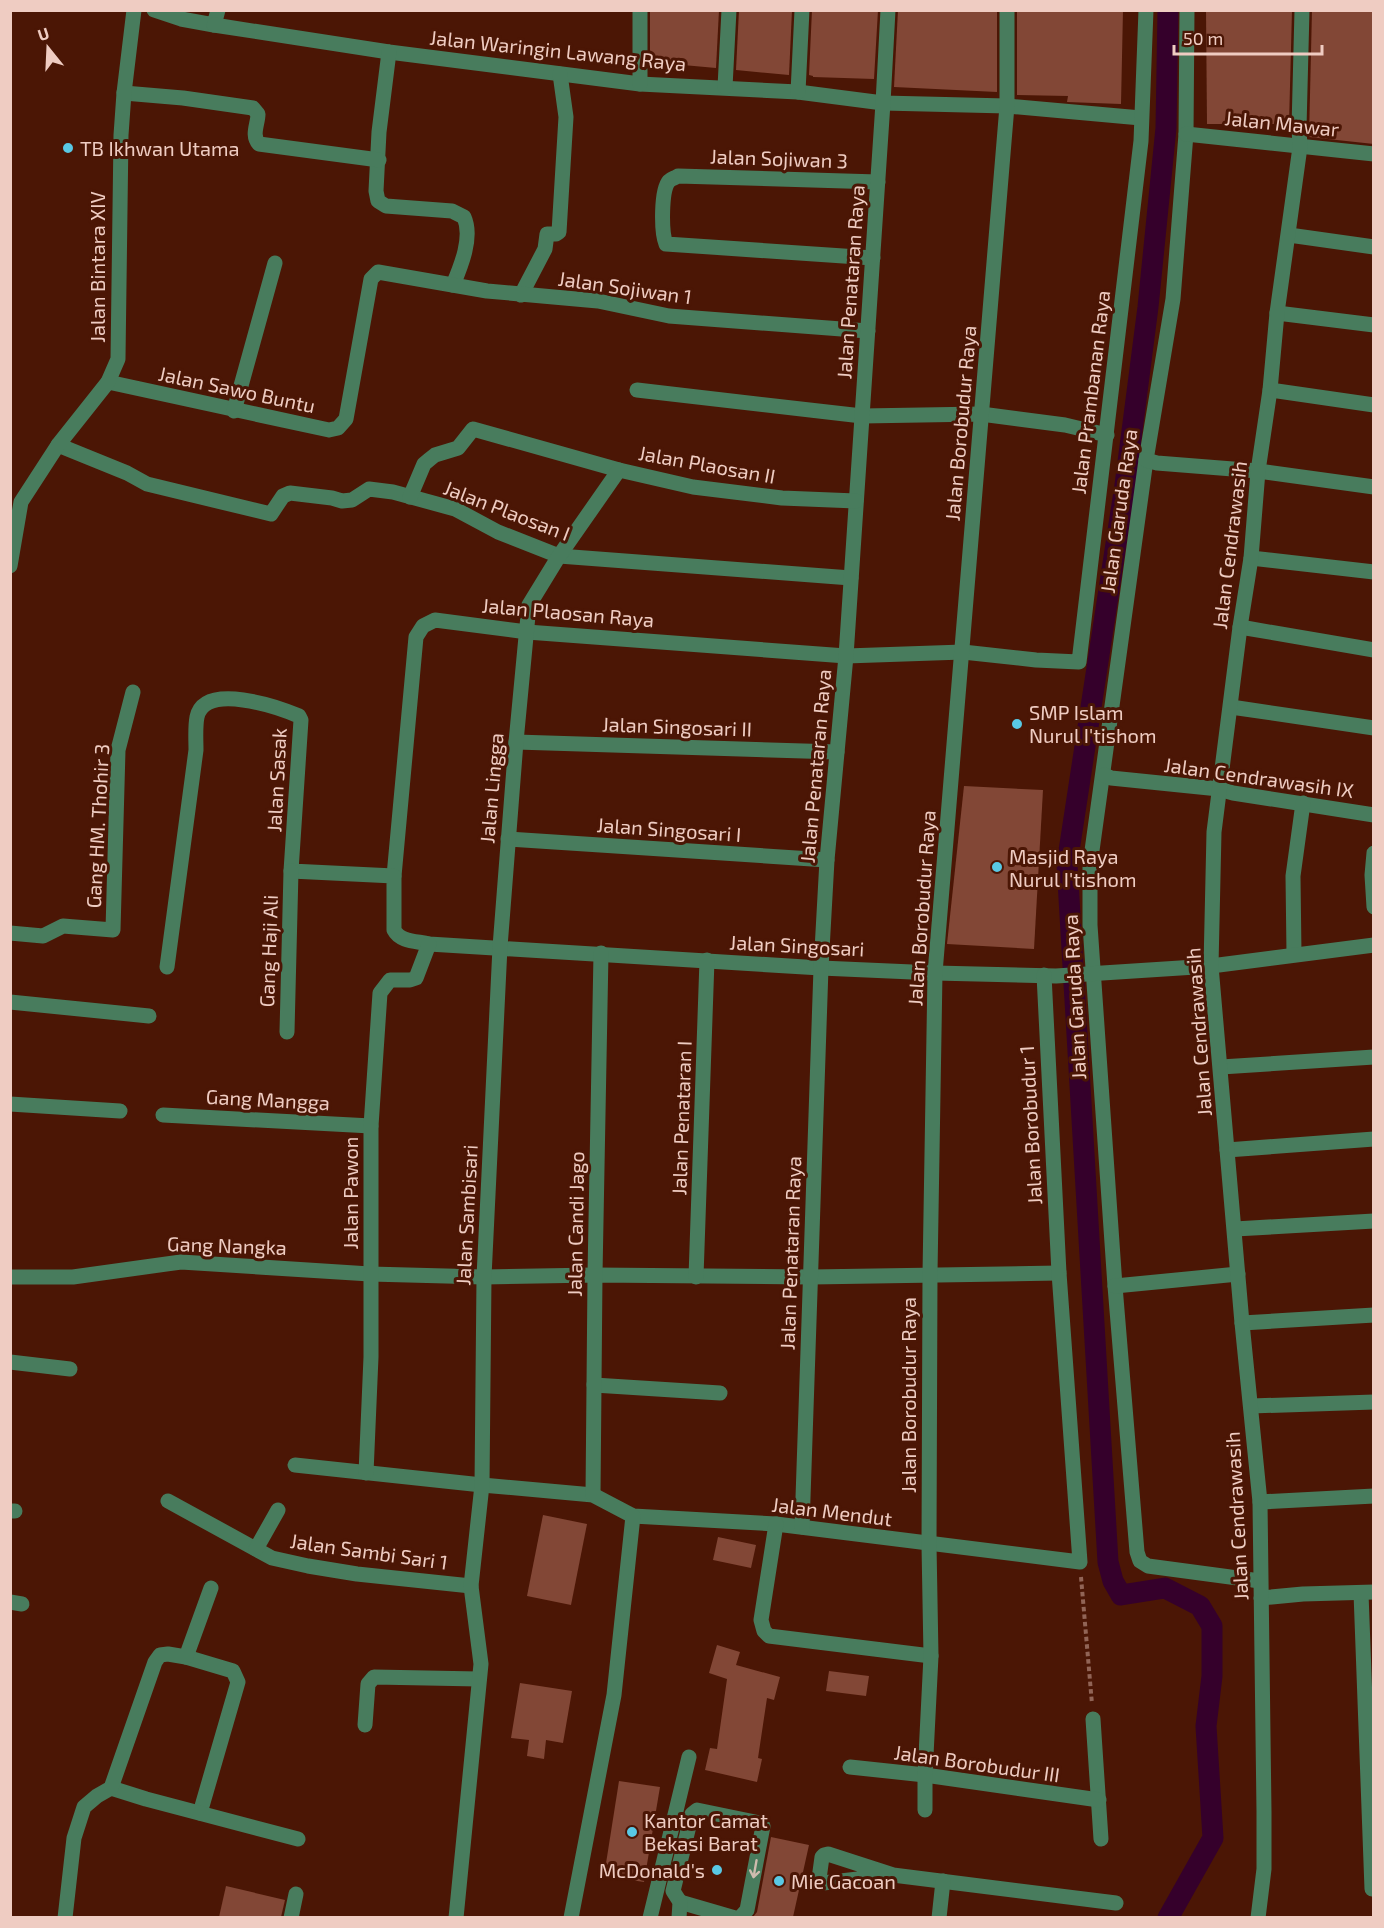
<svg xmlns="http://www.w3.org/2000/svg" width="1384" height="1928" font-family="'Exo 2',sans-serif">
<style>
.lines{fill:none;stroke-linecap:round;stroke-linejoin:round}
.canal{stroke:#35002b;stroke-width:21}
.building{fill:#824736}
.path{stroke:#916456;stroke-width:4;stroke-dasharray:4.5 3;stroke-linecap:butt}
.minor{stroke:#487c5d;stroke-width:15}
.oneway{stroke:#cebcae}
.poi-dot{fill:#59c8e4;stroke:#4b1605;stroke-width:2}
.labels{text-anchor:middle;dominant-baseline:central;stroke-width:6;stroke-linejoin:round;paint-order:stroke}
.street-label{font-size:20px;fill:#efccc2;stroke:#4b1605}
.poi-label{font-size:20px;fill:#efccc2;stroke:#4b1605;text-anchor:start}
</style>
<rect width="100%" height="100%" fill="#4b1605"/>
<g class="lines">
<path class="canal" d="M 1168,10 L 1166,128 L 1148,307 L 1125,485 L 1067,864 L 1108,1562 L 1113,1581 L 1121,1595 L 1165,1588 L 1200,1606 L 1212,1626 L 1212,1676 L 1206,1726 L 1213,1838 L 1168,1918"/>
</g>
<g class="building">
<path d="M 650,10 L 719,10 L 716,68 L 650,62 Z"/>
<path d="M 739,10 L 792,10 L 789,75 L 736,70 Z"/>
<path d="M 812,10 L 878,10 L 874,79 L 813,77 L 813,76 L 809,75 Z"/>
<path d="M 898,10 L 997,10 L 997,92 L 894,87 Z"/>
<path d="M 1017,10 L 1123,10 L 1121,104 L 1067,102 L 1068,96 L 1017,95 Z"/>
<path d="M 1206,10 L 1292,10 L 1289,124 L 1207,124 Z"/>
<path d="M 1312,10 L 1374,10 L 1374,144 L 1309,137 Z"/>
<path d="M 964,786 L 1043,790 L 1034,949 L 947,944 Z"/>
<path d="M 543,1515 L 587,1524 L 571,1605 L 527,1596 Z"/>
<path d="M 718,1537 L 756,1545 L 751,1568 L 713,1560 Z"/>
<path d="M 717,1645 L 740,1652 L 736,1665 L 780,1677 L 774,1700 L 767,1698 L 758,1758 L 762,1759 L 757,1782 L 705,1770 L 710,1748 L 717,1749 L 727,1679 L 709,1673 Z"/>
<path d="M 829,1671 L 869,1676 L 866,1696 L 826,1691 Z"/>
<path d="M 520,1683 L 572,1691 L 563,1743 L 546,1740 L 544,1759 L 527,1756 L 529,1740 L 511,1738 Z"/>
<path d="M 619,1781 L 660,1787 L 644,1882 L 604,1876 Z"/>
<path d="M 771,1837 L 809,1845 L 793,1917 L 753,1917 L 757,1912 Z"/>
<path d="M 226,1886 L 285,1900 L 281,1917 L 219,1917 Z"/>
</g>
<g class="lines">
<path class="path" d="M 1081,1577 L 1092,1704"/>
<g class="minor">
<path d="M 154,10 L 181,19 L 214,25 L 218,10"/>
<path d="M 1187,10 L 1186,134 L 1173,299 L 1146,460 L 1090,865 L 1090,925 L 1115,1286 L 1137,1552 L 1140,1561 L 1148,1566 L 1260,1581"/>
<path d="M 214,25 L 389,52 L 640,84 L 798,92 L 883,103 L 1007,106 L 1141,118"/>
<path d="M 389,52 L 379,132 L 376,191 L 378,201 L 386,206 L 452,211 L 464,217 C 473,237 461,266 453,285"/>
<path d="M 640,84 L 640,10"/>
<path d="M 725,87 L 729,10"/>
<path d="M 798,92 L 802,10"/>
<path d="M 124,93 L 183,98 L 253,108 L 258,114 C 258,124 251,135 259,144 L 379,160"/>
<path d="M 1186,134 L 1374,154"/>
<path d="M 1289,235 L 1374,247"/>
<path d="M 873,258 L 666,244 C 661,232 661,190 669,181 C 671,179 675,178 678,176 L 878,182"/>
<path d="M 521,295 L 545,249 L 547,234 L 556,234 L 559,232 L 566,117 L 560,74"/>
<path d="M 1277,313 L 1374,325"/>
<path d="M 108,382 L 329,430 L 338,428 L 346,419 L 371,279 L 378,272 L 487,291 L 598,301 L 669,316 L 868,331"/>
<path d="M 637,390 L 862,416 L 981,414 L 1065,425 L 1107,435"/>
<path d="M 1270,390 L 1374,405"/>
<path d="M 234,411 L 275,263"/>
<path d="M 58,445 L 127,473 L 147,484 L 271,514 L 283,496 L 290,493 L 332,498 L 342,501 L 352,500 L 369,489 L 393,492 L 455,509 L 498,532 L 559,556 L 851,578"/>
<path d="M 1146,460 L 1157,463 L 1258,471 L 1374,487"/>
<path d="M 410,497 L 424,464 L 430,459 L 435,455 L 458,448 L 473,429 L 619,470"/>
<path d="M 1251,558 L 1374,572"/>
<path d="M 10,566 L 21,502 L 58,445 L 108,382 L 118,359 L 121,135 L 124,93 L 134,10"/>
<path d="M 1240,627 L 1374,650"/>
<path d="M 1231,707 L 1374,728"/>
<path d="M 516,742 L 837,752"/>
<path d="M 1104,775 L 1111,778 L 1219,789 L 1233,793 L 1374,815"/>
<path d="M 508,839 L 827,860"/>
<path d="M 1374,853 L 1372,875 L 1374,907"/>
<path d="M 394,876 L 416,637 L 423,626 L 435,620 L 527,632 L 846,656 L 963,652 L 1036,660 L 1079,662 L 1141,141 L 1146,10"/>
<path d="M 10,933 L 43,936 L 63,926 L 113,930 L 118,750 L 133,692"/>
<path d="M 1294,954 L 1293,876 L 1303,803"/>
<path d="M 167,967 L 196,750 C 196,740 195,727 197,717 C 205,682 278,707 299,716 L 301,720 L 291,871 L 394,876 L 394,930 C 400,942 417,941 429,944 L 821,968 L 935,973 L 1056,976 L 1211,966 L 1374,945"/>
<path d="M 10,1002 L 149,1016"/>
<path d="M 287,1032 L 291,871"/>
<path d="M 1221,1067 L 1374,1057"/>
<path d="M 10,1104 L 120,1111"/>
<path d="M 163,1115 L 371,1126"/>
<path d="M 1227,1150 L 1374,1139"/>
<path d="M 1235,1229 L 1374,1221"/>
<path d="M 10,1277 L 73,1277 L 181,1262 L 370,1274 L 484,1277 L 595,1275 L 811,1277 L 1059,1273"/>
<path d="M 696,1277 L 707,960"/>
<path d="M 1115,1286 L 1238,1274"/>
<path d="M 1242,1323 L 1374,1315"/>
<path d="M 10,1362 L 70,1369"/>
<path d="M 594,1385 L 720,1393"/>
<path d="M 1251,1406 L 1374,1402"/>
<path d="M 295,1465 L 482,1485 L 593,1495 L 633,1516 L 776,1524 L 1080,1562 L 1059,1273 L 1044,975"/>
<path d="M 366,1473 L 371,1357 L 371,1126 L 380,993 L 390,980 L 410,980 L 416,978 L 429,944"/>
<path d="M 593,1495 L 595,1275 L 601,953"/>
<path d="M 168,1501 L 272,1558 L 308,1566 L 357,1574 L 471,1586"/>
<path d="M 1260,1502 L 1374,1496"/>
<path d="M 10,1511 L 15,1511"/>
<path d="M 776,1524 L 761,1620 L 764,1631 L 769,1636 L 931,1656"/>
<path d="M 802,1527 L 821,968 L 827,860 L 846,656 L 883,103 L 888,10"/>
<path d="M 256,1549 L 278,1510"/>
<path d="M 1361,1593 L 1372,1889"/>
<path d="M 1261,1598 L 1303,1594 L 1374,1592"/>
<path d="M 10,1602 L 22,1604"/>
<path d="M 186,1657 L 233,1671 L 238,1682 L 200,1813"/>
<path d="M 1093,1719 L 1101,1839"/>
<path d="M 365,1725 L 368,1684 L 374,1677 L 479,1679"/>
<path d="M 850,1767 L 925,1775 L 1099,1800"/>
<path d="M 111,1788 L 146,1799 L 298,1839"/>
<path d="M 925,1810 L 925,1775 L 931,1656 L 929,1545 L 930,1274 L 935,973 L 1007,106 L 1007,10"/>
<path d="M 893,1875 L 823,1883 L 819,1879 L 822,1857 L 824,1855 L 828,1854 L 893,1875 L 1116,1903"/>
<path d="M 680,1902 L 735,1918"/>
<path d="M 65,1918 L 74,1838 L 84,1807 L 97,1796 L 111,1788 L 155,1662 L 160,1655 L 168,1654 L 186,1657 L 211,1588"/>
<path d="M 291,1918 L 296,1894"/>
<path d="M 456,1918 L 481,1664 L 471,1586 L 482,1485 L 484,1277 L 500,947 L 516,742 L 529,605 L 559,556 L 619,470 L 693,487 L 782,498 L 856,501"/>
<path d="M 571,1918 L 614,1695 L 633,1516"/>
<path d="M 650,1918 L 689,1757"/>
<path d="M 679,1918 L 680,1902 L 673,1891 L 692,1814 L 697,1810 L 760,1823 L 763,1826 L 747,1910 L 740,1918"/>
<path d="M 939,1918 L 943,1881"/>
<path d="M 1258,1918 L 1264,1869 L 1264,1812 L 1260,1502 L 1242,1323 L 1211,966 L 1214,832 L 1240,627 L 1251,558 L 1258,471 L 1270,390 L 1277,313 L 1300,147 L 1299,128 L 1302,10"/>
</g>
</g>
<defs><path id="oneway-shaft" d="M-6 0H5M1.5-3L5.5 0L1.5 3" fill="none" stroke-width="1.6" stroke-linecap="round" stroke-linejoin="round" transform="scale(1.5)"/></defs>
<use class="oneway" href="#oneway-shaft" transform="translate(755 1869) rotate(100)"/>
<g class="poi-dot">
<circle cx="68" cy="148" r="6"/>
<circle cx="1017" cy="724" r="6"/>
<circle cx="997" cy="867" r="6"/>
<circle cx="632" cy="1832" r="6"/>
<circle cx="717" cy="1870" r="6"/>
<circle cx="779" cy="1881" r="6"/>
</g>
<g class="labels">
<g class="street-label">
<text transform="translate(558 50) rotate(6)">Jalan Waringin Lawang Raya</text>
<text transform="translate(1282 123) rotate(6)">Jalan Mawar</text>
<text transform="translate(779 158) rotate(2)">Jalan Sojiwan 3</text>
<text transform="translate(97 267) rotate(-90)">Jalan Bintara XIV</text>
<text transform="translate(850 282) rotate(-86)">Jalan Penataran Raya</text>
<text transform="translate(625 287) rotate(8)">Jalan Sojiwan 1</text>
<text transform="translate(237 389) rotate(12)">Jalan Sawo Buntu</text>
<text transform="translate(1090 392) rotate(-83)">Jalan Prambanan Raya</text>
<text transform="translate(960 423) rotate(-85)">Jalan Borobudur Raya</text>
<text transform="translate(707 464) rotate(10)">Jalan Plaosan II</text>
<text transform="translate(507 510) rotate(21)">Jalan Plaosan I</text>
<text transform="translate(1118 511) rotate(-82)">Jalan Garuda Raya</text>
<text transform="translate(1229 545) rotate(-83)">Jalan Cendrawasih</text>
<text transform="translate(568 612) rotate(5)">Jalan Plaosan Raya</text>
<text transform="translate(677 726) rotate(2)">Jalan Singosari II</text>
<text transform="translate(815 766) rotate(-85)">Jalan Penataran Raya</text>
<text transform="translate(1259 777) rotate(8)">Jalan Cendrawasih IX</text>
<text transform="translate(276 780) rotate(-87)">Jalan Sasak</text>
<text transform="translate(491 788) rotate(-85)">Jalan Lingga</text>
<text transform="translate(97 826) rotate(-87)">Gang HM. Thohir 3</text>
<text transform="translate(669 829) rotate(4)">Jalan Singosari I</text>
<text transform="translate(921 908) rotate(-86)">Jalan Borobudur Raya</text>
<text transform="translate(797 945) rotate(3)">Jalan Singosari</text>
<text transform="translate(268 951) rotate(-88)">Gang Haji Ali</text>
<text transform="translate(1074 997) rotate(-93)">Jalan Garuda Raya</text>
<text transform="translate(1198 1032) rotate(-94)">Jalan Cendrawasih</text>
<text transform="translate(268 1099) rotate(3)">Gang Mangga</text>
<text transform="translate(681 1118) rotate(-88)">Jalan Penataran I</text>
<text transform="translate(1030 1125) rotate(-93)">Jalan Borobudur 1</text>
<text transform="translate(350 1193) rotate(-90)">Jalan Pawon</text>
<text transform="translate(466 1215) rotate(-87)">Jalan Sambisari</text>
<text transform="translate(575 1224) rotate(-89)">Jalan Candi Jago</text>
<text transform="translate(227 1245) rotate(2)">Gang Nangka</text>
<text transform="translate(790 1253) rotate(-88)">Jalan Penataran Raya</text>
<text transform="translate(908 1395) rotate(-90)">Jalan Borobudur Raya</text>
<text transform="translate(832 1511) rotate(7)">Jalan Mendut</text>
<text transform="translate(1236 1516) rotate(-93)">Jalan Cendrawasih</text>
<text transform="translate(369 1551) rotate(8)">Jalan Sambi Sari 1</text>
<text transform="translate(977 1763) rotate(8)">Jalan Borobudur III</text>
</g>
<g class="poi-label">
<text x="80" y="148">TB Ikhwan Utama</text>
<text x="1029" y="712">SMP Islam<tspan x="1029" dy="23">Nurul I'tishom</tspan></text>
<text x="1009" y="856">Masjid Raya<tspan x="1009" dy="23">Nurul I'tishom</tspan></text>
<text x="644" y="1820">Kantor Camat<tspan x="644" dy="23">Bekasi Barat</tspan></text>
<text x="705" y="1870" text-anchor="end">McDonald's</text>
<text x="791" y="1881">Mie Gacoan</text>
</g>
</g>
<rect width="1384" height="1928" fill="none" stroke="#efccc2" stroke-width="24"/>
<g transform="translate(48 48) rotate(342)" stroke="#4b1605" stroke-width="4.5" paint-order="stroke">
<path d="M0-4.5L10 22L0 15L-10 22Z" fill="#efccc2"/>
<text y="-9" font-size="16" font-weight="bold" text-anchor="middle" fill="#efccc2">U</text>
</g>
<path d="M1174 45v9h148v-9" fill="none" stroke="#efccc2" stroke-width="3"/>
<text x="1183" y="45" font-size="18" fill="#efccc2" stroke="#4b1605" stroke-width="4.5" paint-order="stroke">50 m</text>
</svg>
